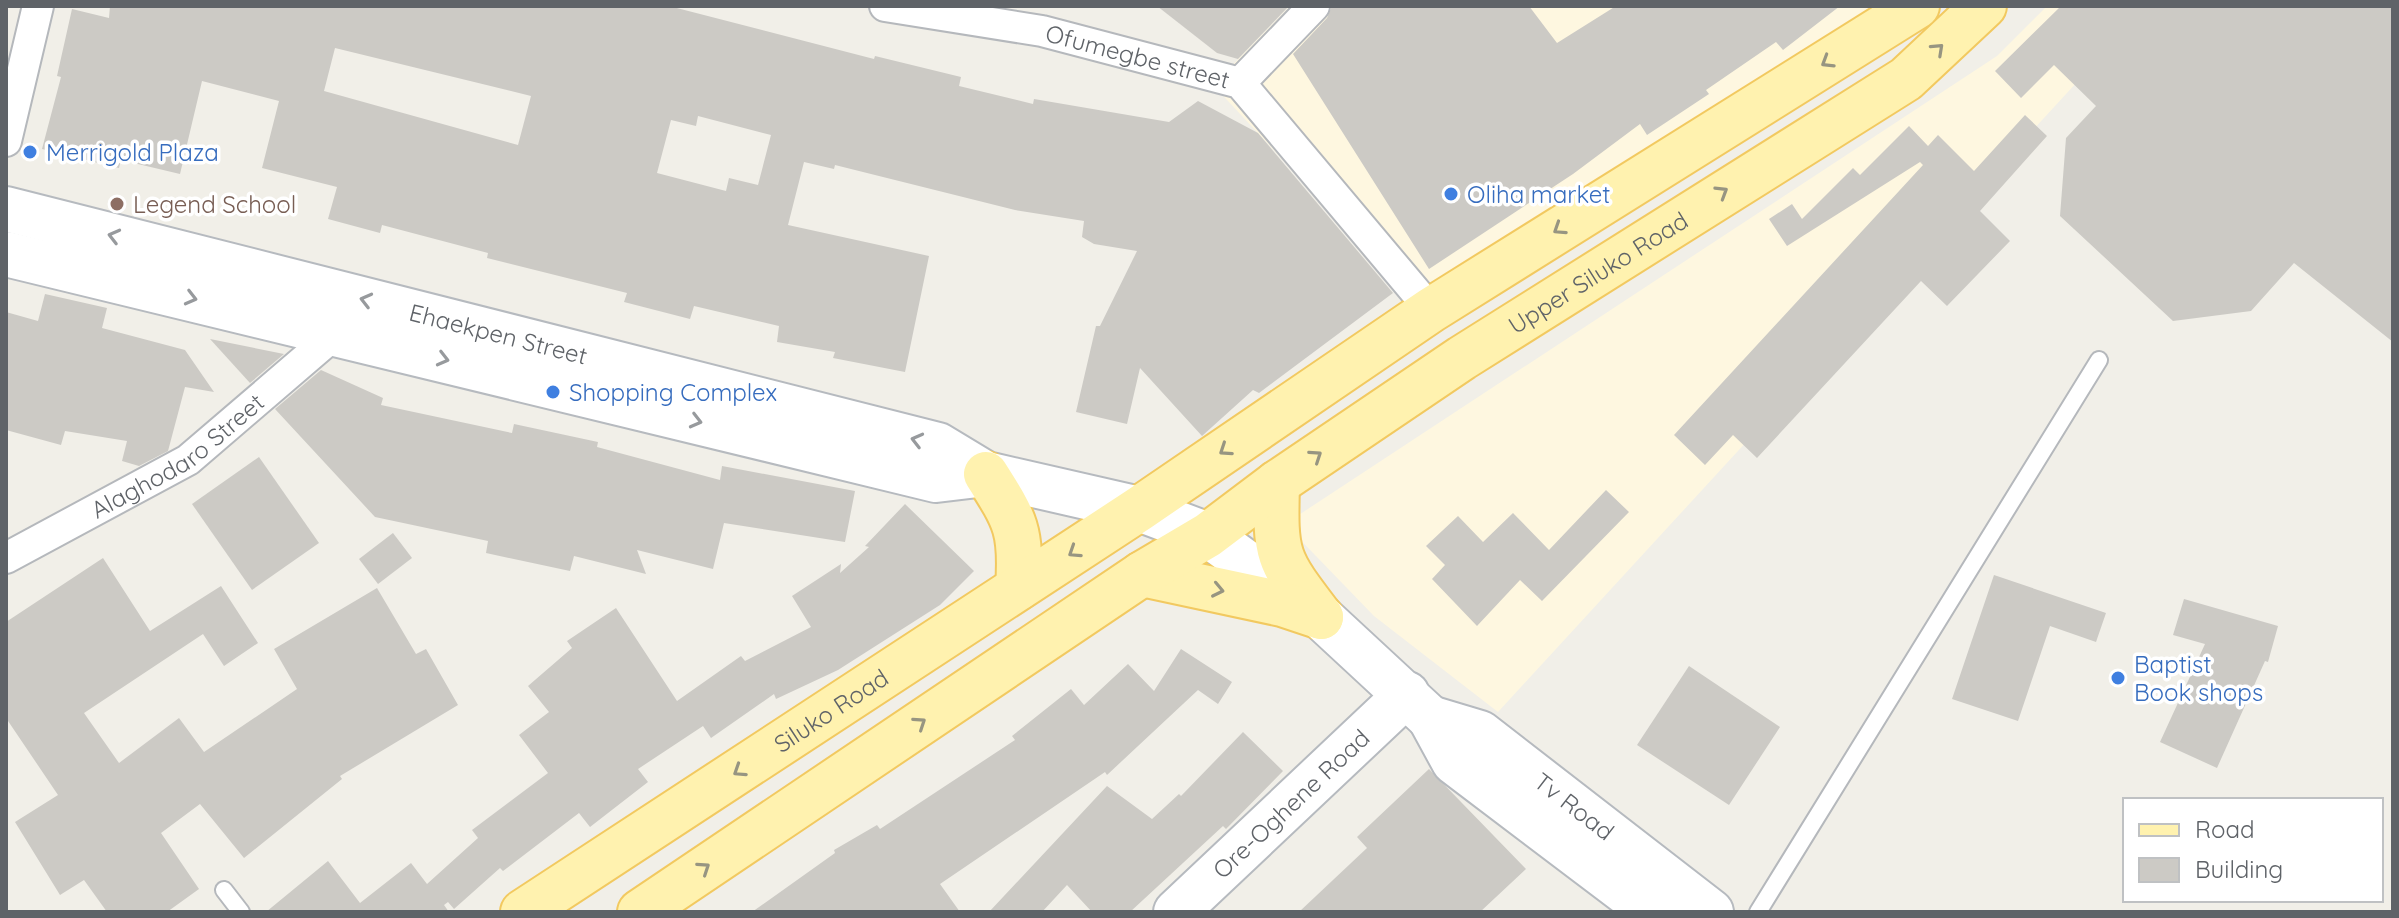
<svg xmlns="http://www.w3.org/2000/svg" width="2399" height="918" font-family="Quicksand,sans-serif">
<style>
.commercial{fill:#fef7e0}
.building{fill:#cccac5;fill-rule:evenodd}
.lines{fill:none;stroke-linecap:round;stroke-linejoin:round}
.lane-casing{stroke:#b5b8bc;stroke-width:20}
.street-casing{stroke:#b5b8bc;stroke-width:34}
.secondary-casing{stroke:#b6babf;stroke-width:48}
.primary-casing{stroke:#f2c960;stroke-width:48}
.lane{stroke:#fff;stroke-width:16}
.street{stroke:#fff;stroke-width:30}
.secondary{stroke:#fff;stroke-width:44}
.primary{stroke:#fff2af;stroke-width:44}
.oneway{stroke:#979581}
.oneway2{stroke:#979a9d}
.shop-dot{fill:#3f7fe0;stroke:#fff;stroke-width:3}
.education-dot{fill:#8d6e63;stroke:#fff;stroke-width:3}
.labels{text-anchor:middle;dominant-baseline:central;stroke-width:7;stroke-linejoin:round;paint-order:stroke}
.street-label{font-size:24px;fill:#5f6368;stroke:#fff}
.shop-label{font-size:24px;fill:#366cbe;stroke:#fff;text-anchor:start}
.education-label{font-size:24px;fill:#785e54;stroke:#fff;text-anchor:start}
</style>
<rect width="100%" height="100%" fill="#f1efe8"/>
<g class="commercial">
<path d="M 1290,6 L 1879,6 L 1417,303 L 1213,85 Z"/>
<path d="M 2047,6 L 2147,6 L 1498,712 L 1374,616 L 1285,524 L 1997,56 Z"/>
</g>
<g class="building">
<path d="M 110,6 L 669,6 L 874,59 L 875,56 L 961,77 L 959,86 L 1033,104 L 1034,99 L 1169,122 L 1198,101 L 1258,133 L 1393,293 L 1259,393 L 1253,390 L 1202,436 L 1140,368 L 1127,424 L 1076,412 L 1096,326 L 1100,326 L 1137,251 L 1094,244 L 1082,237 L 1084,221 L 1015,210 L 835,165 L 834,169 L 804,162 L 788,225 L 929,256 L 905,372 L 833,358 L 835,352 L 777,342 L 779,326 L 694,306 L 690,319 L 624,302 L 627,293 L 487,258 L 488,253 L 382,225 L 380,233 L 328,219 L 337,187 L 262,168 L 279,101 L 202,81 L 180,174 L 121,160 L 119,168 L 42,149 L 61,77 L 57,76 L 72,9 L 109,18 ZM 335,48 L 531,96 L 518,145 L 324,91 ZM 698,116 L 771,135 L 758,185 L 729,178 L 726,191 L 657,173 L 671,120 L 696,126 Z"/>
<path d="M 1157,6 L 1289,6 L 1238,59 L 1217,53 Z"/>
<path d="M 1332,6 L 1529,6 L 1557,43 L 1616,6 L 1840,6 L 1783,50 L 1776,42 L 1706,90 L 1709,94 L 1647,135 L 1640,124 L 1573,174 L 1429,269 L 1293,54 L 1327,18 Z"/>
<path d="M 2061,6 L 2393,6 L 2393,342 L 2294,263 L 2251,311 L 2173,321 L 2060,216 L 2066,138 L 2096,106 L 2054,65 L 2021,98 L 1995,71 Z"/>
<path d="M 2025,115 L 2047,136 L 1980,211 L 2010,241 L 1947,306 L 1921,281 L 1757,458 L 1733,435 L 1705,465 L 1674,435 L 1923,165 L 1920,162 L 1787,246 L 1769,219 L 1792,204 L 1802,219 L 1853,168 L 1860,175 L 1909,126 L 1928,146 L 1938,135 L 1974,171 Z"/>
<path d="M 45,294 L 107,308 L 102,328 L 185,350 L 214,392 L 185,387 L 168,451 L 139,466 L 122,461 L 127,441 L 65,431 L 61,445 L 6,430 L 6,312 L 38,321 Z"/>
<path d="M 210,339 L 284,354 L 250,383 Z"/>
<path d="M 321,370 L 383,398 L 381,405 L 512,433 L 514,424 L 598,442 L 597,447 L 720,480 L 722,466 L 855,491 L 845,542 L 724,523 L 713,569 L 637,550 L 646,574 L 574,556 L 570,571 L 486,553 L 488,541 L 375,517 L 275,409 Z"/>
<path d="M 259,457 L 319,543 L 252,590 L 192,504 Z"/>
<path d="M 1606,490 L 1629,512 L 1542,601 L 1520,580 L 1477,626 L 1432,579 L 1445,565 L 1426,546 L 1458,516 L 1483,542 L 1513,513 L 1549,550 Z"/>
<path d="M 905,504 L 974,571 L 940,605 L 838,670 L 776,699 L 774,694 L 711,738 L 703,726 L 638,769 L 648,782 L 590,827 L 579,813 L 503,871 L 500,868 L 454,909 L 448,902 L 444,905 L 449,912 L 266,912 L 328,861 L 360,903 L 411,863 L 427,884 L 478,838 L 472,830 L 548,773 L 519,735 L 549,712 L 528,686 L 572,648 L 567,641 L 616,608 L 677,701 L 741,656 L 745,661 L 811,627 L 792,596 L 841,564 L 840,573 L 869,547 L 865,546 Z"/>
<path d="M 393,533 L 412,558 L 378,584 L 359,559 Z"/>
<path d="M 103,558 L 150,631 L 221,586 L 258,643 L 224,666 L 203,634 L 84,713 L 119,763 L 179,718 L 204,752 L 297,689 L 274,649 L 377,588 L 416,654 L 426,649 L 458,705 L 340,776 L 342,779 L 244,858 L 200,804 L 161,833 L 199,889 L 167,912 L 107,912 L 84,880 L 60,895 L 15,822 L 58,795 L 6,718 L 6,622 Z"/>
<path d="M 1994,575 L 2106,613 L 2096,642 L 2050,626 L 2018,721 L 1952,699 Z"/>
<path d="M 2184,599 L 2278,626 L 2268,662 L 2265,661 L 2217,768 L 2160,742 L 2205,644 L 2173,635 Z"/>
<path d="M 1181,649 L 1232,682 L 1218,704 L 1198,690 L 1107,775 L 1105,772 L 940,884 L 960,912 L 752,912 L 835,853 L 834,850 L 877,825 L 880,829 L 1015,740 L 1012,736 L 1071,689 L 1084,705 L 1128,664 L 1154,691 Z"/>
<path d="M 1689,666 L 1780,727 L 1729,805 L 1637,745 Z"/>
<path d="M 1243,732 L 1283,771 L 1226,829 L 1223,826 L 1130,912 L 1092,912 L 1067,885 L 1042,912 L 989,912 L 1107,786 L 1152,819 L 1179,794 L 1181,796 Z"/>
<path d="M 1429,769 L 1526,869 L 1480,912 L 1299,912 L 1367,848 L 1357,837 Z"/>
</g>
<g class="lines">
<defs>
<g id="lane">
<path d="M 224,890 L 241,912"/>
<path d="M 1758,912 L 2099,360"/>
</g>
<g id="street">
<path id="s1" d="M 885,6 L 1042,31 L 1240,83 L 1431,310"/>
<path d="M 1240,83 L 1314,6"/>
<path d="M 6,141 L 38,6"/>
<path id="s2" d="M 6,558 L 188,460 L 336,333"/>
</g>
<g id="secondary">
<path id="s3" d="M 6,209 L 938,445 L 986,474 L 1139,509 L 1208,535 L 1321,617 L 1430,718"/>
<path d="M 6,254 L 936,480 L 986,474"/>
<path id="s4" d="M 1176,912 L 1407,694"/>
<path id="s5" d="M 1652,912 L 1454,762 L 1430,718 L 1480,733 L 1711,912"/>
</g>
<g id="primary">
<path d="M 986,474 C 1016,521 1022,531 1018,588"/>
<path d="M 1277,483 C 1275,557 1276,558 1321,617"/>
<path d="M 1142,574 L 1282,604 L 1321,617"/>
<path id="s6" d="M 523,912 L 1139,509 L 1431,310 L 1917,6"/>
<path id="s7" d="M 640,912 L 1142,574 L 1208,535 L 1277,483 L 1462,358 L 1906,79 L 1984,6"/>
</g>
</defs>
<use href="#lane" class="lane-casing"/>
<use href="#street" class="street-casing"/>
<use href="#secondary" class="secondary-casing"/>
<use href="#primary" class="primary-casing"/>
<use href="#lane" class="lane"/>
<use href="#street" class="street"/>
<use href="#secondary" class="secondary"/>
<use href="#primary" class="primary"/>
</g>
<defs><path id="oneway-chevron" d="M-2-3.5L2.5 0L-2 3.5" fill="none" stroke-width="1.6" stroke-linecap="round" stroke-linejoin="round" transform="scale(2)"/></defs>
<g class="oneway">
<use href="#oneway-chevron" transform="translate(1938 49) rotate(-43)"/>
<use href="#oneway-chevron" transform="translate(1827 62) rotate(148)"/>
<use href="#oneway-chevron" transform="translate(1722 192) rotate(-32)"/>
<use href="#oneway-chevron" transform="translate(1559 229) rotate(147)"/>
<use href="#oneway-chevron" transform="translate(1225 450) rotate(146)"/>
<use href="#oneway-chevron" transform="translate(1316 456) rotate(-34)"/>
<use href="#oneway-chevron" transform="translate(1074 552) rotate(147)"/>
<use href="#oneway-chevron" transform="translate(1218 590) rotate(12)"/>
<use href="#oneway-chevron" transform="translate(920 723) rotate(-34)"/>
<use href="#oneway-chevron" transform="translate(739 771) rotate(147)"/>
<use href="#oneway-chevron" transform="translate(704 868) rotate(-34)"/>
</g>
<g class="oneway2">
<use href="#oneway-chevron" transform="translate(114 236) rotate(-166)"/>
<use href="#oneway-chevron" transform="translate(191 298) rotate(14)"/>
<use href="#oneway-chevron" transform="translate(366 300) rotate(-166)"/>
<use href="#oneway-chevron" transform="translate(443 359) rotate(14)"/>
<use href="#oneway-chevron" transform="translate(696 421) rotate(14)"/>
<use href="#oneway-chevron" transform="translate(917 440) rotate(-166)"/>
</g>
<g class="shop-dot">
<circle cx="30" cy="152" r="8"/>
<circle cx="1451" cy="194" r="8"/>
<circle cx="553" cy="392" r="8"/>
<circle cx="2118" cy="678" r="8"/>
</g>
<circle class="education-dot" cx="117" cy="204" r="8"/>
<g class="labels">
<g class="street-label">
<text stroke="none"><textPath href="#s1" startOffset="258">Ofumegbe street</textPath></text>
<text stroke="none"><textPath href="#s7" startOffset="1152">Upper Siluko Road</textPath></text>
<text stroke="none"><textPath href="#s3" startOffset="508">Ehaekpen Street</textPath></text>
<text stroke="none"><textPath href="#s2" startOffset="200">Alaghodaro Street</textPath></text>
<text stroke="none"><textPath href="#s6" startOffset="368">Siluko Road</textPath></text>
<text stroke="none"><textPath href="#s4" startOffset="158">Ore-Oghene Road</textPath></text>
<text stroke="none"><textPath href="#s5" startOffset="470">Tv Road</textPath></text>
</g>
<g class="shop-label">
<text x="46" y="152">Merrigold Plaza</text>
<text x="1467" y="194">Oliha market</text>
<text x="569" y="392">Shopping Complex</text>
<text x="2134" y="664">Baptist<tspan x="2134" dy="28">Book shops</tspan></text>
</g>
<g class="education-label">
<text x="133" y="204">Legend School</text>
</g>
</g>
<rect width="2399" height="918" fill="none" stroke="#5f6368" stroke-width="16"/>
<rect x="2123" y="798" width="260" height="104" fill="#ffffff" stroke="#bfc1c3" stroke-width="2"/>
<rect x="2139" y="824" width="40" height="12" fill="#fff2af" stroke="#bfc1c3" stroke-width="2"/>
<text x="2195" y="838" font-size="24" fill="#5f6368">Road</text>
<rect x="2139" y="858" width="40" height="24" fill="#cccac5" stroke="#bfc1c3" stroke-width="2"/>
<text x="2195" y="878" font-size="24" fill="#5f6368">Building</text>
</svg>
